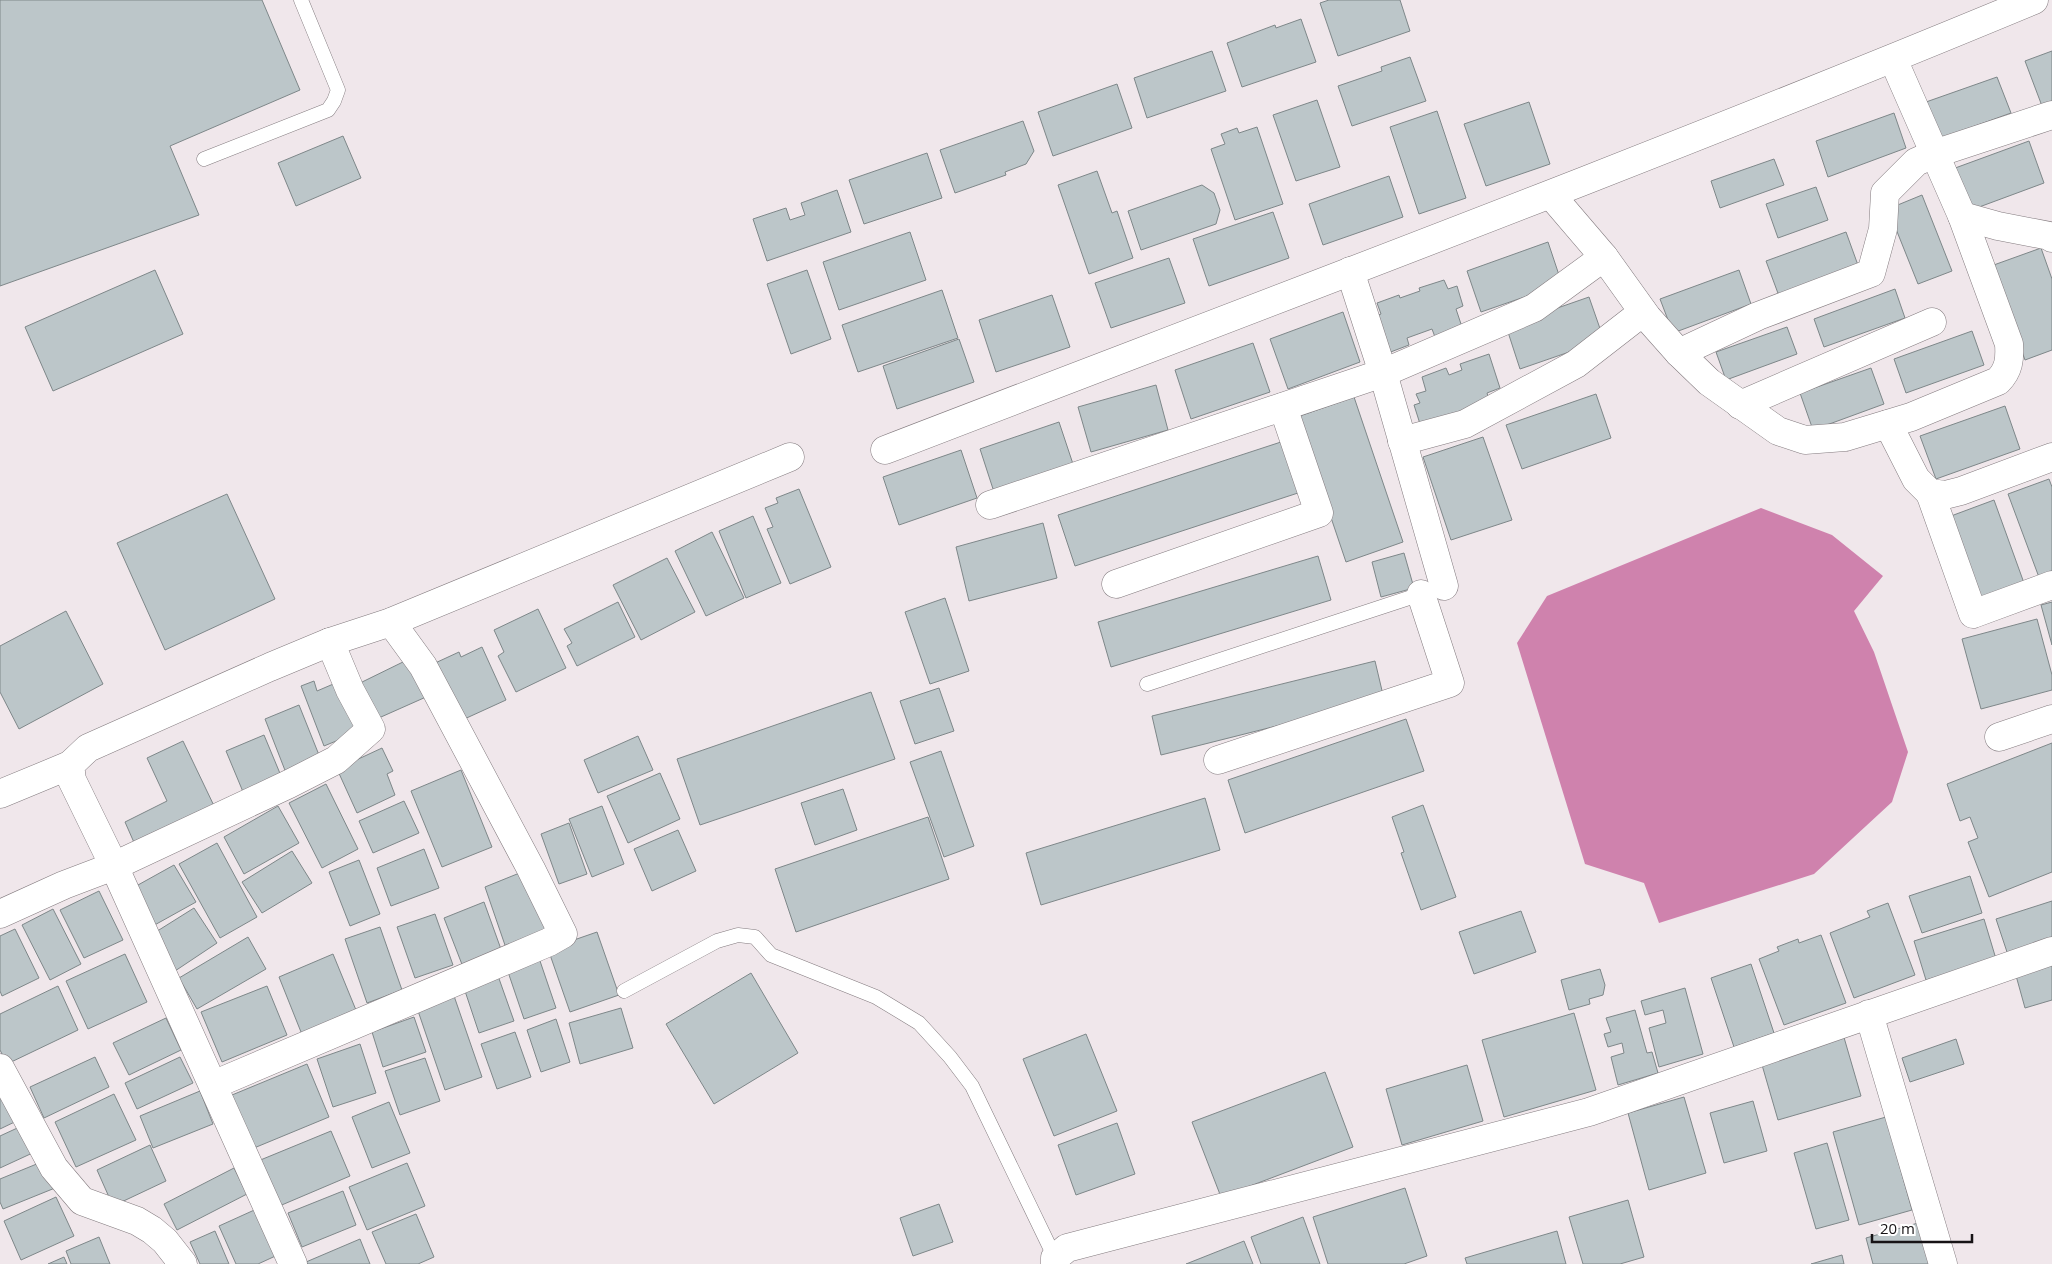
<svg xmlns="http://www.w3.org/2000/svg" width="2052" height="1264" font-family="'Open Sans',sans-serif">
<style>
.water{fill:#cf82ad}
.building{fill:#bcc6c9;stroke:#7e8789}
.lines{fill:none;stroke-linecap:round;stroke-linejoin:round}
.lane-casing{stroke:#837b7f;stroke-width:15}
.street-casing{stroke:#837b7f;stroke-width:29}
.lane{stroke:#fff;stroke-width:14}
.street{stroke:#fff;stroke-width:28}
</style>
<rect width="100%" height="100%" fill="#f0e7eb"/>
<path class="water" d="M 1761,508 L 1832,535 L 1883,576 L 1854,611 L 1874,652 L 1908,752 L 1892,802 L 1814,874 L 1659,923 L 1644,883 L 1585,864 L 1517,643 L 1547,596 Z"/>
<g class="building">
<path d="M 0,0 L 262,0 L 300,90 L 170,146 L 199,215 L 0,286 Z"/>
<path d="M 1329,0 L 1400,0 L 1410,31 L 1338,56 L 1320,3 Z"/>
<path d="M 1301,19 L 1316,62 L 1242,87 L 1227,43 L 1275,25 L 1276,28 Z"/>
<path d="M 1212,51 L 1226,91 L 1147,118 L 1134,78 Z"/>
<path d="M 2052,51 L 2052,103 L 2042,106 L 2025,61 Z"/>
<path d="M 1410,57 L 1426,101 L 1352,126 L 1338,86 L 1382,71 L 1381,67 Z"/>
<path d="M 1997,77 L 2011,113 L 1939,139 L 1926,102 Z"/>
<path d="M 1117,84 L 1132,128 L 1053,156 L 1038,112 Z"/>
<path d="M 1317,100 L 1340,167 L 1296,181 L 1273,115 Z"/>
<path d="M 1529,102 L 1550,164 L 1486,186 L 1464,124 Z"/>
<path d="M 1437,111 L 1466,198 L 1419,214 L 1390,127 Z"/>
<path d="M 1894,113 L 1906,148 L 1828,177 L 1816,141 Z"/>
<path d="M 1023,121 L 1034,151 L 1026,164 L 1005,172 L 1006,175 L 955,193 L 940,150 Z"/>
<path d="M 1257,127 L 1283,204 L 1235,220 L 1211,149 L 1225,144 L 1221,134 L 1237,128 L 1239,133 Z"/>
<path d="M 343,136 L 361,178 L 296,206 L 278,163 Z"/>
<path d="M 2029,141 L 2044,183 L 1963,213 L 1947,171 Z"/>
<path d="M 927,153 L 942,198 L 864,224 L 849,180 Z"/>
<path d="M 1774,159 L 1784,185 L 1720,208 L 1711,181 Z"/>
<path d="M 1097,171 L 1112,213 L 1117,211 L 1133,258 L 1089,274 L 1058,185 Z"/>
<path d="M 1389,176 L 1403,217 L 1323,245 L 1309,204 Z"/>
<path d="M 1202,185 L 1214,193 L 1220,210 L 1216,224 L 1141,250 L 1128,211 Z"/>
<path d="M 1816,187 L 1828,220 L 1778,238 L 1766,204 Z"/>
<path d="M 837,190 L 851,232 L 767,261 L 753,219 L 786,208 L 790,220 L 805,215 L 801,203 Z"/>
<path d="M 1922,195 L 1952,271 L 1918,284 L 1888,209 Z"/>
<path d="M 1273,212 L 1289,258 L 1209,286 L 1193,239 Z"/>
<path d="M 910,232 L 926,280 L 839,310 L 823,262 Z"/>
<path d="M 1846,232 L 1859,268 L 1779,296 L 1766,261 Z"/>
<path d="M 1548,242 L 1562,284 L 1481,312 L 1467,271 Z"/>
<path d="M 2041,248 L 2052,279 L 2052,350 L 2025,360 L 1991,266 Z"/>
<path d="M 1169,258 L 1185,303 L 1111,328 L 1095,283 Z"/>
<path d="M 155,270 L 183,334 L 53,391 L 25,327 Z"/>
<path d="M 807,270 L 831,339 L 791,354 L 767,284 Z"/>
<path d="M 1739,270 L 1751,304 L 1673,333 L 1660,299 Z"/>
<path d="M 1444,280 L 1448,289 L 1457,286 L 1463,306 L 1456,309 L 1462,327 L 1435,337 L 1432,329 L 1407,338 L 1409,345 L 1388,353 L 1376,316 L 1381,314 L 1377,303 L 1399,295 L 1400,298 L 1420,291 L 1419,288 Z"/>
<path d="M 1895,289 L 1905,318 L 1824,347 L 1814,319 Z"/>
<path d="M 942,290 L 958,338 L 858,372 L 842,325 Z"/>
<path d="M 1052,295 L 1070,347 L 996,372 L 979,320 Z"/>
<path d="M 1589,297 L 1604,340 L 1520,369 L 1506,326 Z"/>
<path d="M 1343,312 L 1360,362 L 1288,389 L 1270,339 Z"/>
<path d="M 1787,327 L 1797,354 L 1726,380 L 1716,352 Z"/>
<path d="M 1972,331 L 1984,365 L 1906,393 L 1894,359 Z"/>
<path d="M 959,339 L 974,382 L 897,409 L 883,366 Z"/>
<path d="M 1253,343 L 1270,392 L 1191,419 L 1175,370 Z"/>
<path d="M 1489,354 L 1500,388 L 1487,393 L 1490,403 L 1421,427 L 1414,405 L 1420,403 L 1416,394 L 1426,391 L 1422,377 L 1446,368 L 1449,375 L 1462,370 L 1460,364 Z"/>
<path d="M 1871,368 L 1884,404 L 1813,430 L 1800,393 Z"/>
<path d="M 1156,385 L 1168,430 L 1091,452 L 1078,407 Z"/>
<path d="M 1596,394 L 1611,438 L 1522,469 L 1506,425 Z"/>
<path d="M 1354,397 L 1403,542 L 1346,562 L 1297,417 Z"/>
<path d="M 2005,406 L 2020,449 L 1936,479 L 1920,436 Z"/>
<path d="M 1059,422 L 1073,464 L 994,492 L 980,449 Z"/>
<path d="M 1483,437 L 1512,520 L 1451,540 L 1423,457 Z"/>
<path d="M 1284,441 L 1301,492 L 1075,566 L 1058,515 Z"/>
<path d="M 961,450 L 977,498 L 899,525 L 883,477 Z"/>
<path d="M 2049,479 L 2052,487 L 2052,576 L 2040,580 L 2008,494 Z"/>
<path d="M 799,489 L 831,567 L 790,584 L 767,529 L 773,527 L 765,508 L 778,503 L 776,498 Z"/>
<path d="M 227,494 L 275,599 L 165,650 L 117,543 Z"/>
<path d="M 1994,500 L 2024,583 L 1980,599 L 1951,516 Z"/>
<path d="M 753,516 L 781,583 L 746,598 L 719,531 Z"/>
<path d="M 1043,523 L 1057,578 L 969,601 L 956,547 Z"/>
<path d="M 712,532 L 744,598 L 706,616 L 675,551 Z"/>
<path d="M 1404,553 L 1414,588 L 1381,597 L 1372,562 Z"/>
<path d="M 1318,556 L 1331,600 L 1111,667 L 1098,622 Z"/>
<path d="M 667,558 L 695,612 L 641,640 L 613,585 Z"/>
<path d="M 945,598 L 969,671 L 930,684 L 905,612 Z"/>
<path d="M 618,602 L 635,637 L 577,666 L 567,646 L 572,643 L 564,629 Z"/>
<path d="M 2052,602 L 2052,645 L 2041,605 Z"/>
<path d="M 538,609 L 566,668 L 516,692 L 498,656 L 504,652 L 494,630 Z"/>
<path d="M 66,611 L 103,684 L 19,729 L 0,692 L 0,646 Z"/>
<path d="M 2037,619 L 2052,675 L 2052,690 L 1981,709 L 1962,639 Z"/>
<path d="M 482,647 L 506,700 L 460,721 L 433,664 L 459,652 L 461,657 Z"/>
<path d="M 407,660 L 426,697 L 372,721 L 356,685 Z"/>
<path d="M 1375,661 L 1384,699 L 1161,755 L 1152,716 Z"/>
<path d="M 314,681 L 317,691 L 338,682 L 358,732 L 324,746 L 301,686 Z"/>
<path d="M 939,688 L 954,731 L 915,744 L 900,701 Z"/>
<path d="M 871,692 L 895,759 L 700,825 L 677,759 Z"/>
<path d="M 299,705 L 323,765 L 288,778 L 265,719 Z"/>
<path d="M 1406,719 L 1424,771 L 1245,833 L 1228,780 Z"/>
<path d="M 264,735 L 284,783 L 246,799 L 226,751 Z"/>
<path d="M 638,736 L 653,770 L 598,793 L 584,760 Z"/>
<path d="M 183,741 L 216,810 L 136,847 L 125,822 L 167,801 L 147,758 Z"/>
<path d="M 2052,743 L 2052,872 L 1989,897 L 1968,842 L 1978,838 L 1970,817 L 1960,821 L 1947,784 Z"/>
<path d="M 382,748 L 393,771 L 387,774 L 395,795 L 357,813 L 337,769 Z"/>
<path d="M 941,751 L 974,846 L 944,857 L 910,762 Z"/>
<path d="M 461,770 L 492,847 L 442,867 L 411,791 Z"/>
<path d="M 660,773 L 680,819 L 628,843 L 607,796 Z"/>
<path d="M 326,784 L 358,849 L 322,868 L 289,803 Z"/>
<path d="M 843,789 L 857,830 L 815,845 L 801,803 Z"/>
<path d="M 1205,798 L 1220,850 L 1041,905 L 1026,853 Z"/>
<path d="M 404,801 L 419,833 L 373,853 L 359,821 Z"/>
<path d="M 1423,805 L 1456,897 L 1421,910 L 1401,853 L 1404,852 L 1392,817 Z"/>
<path d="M 278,806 L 299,843 L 244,874 L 224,837 Z"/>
<path d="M 602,806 L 624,864 L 592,877 L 569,819 Z"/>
<path d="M 928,817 L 949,879 L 796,932 L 775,869 Z"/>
<path d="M 569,823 L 587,874 L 559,884 L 541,834 Z"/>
<path d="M 678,830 L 696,871 L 652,891 L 634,849 Z"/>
<path d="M 217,843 L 257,917 L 220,938 L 179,864 Z"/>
<path d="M 424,849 L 439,888 L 391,906 L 377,868 Z"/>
<path d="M 292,851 L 312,883 L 262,913 L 242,882 Z"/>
<path d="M 359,860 L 380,914 L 350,926 L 329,872 Z"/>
<path d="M 174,865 L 196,902 L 151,927 L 129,890 Z"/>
<path d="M 522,872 L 547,932 L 507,951 L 485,887 Z"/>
<path d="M 1970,876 L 1982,913 L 1922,933 L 1909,896 Z"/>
<path d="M 99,891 L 123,940 L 84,958 L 60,910 Z"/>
<path d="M 2052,901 L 2052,949 L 2011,964 L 1996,919 Z"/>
<path d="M 484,902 L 502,952 L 463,967 L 444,918 Z"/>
<path d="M 1888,903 L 1915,975 L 1854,998 L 1830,933 L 1870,917 L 1867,911 Z"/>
<path d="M 194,908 L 217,943 L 175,971 L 151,935 Z"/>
<path d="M 53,909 L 81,964 L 50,980 L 22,925 Z"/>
<path d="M 1521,911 L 1536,952 L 1474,974 L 1459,932 Z"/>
<path d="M 435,914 L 453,965 L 415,978 L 397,927 Z"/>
<path d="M 1984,919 L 1996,959 L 1926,980 L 1914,941 Z"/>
<path d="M 380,927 L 402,990 L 367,1003 L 345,939 Z"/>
<path d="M 15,929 L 39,978 L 2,996 L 0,991 L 0,936 Z"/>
<path d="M 597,932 L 619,995 L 570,1012 L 548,949 Z"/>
<path d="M 1821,935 L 1846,1003 L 1784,1025 L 1759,959 L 1779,951 L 1777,947 L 1798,939 L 1799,943 Z"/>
<path d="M 248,937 L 266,969 L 197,1009 L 179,978 Z"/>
<path d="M 125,954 L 147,1002 L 88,1029 L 66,981 Z"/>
<path d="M 333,954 L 358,1015 L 303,1037 L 279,977 Z"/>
<path d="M 539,958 L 556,1008 L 524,1019 L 507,969 Z"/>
<path d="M 2052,962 L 2052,1000 L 2025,1008 L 2015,972 Z"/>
<path d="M 1751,964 L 1774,1033 L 1734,1047 L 1711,978 Z"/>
<path d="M 1600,969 L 1605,985 L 1603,995 L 1589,999 L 1590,1004 L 1569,1010 L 1561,980 Z"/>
<path d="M 497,973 L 514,1021 L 479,1033 L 463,985 Z"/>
<path d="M 751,973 L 798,1053 L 714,1104 L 666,1024 Z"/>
<path d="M 58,986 L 78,1030 L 7,1064 L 0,1050 L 0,1014 Z"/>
<path d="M 267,986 L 287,1035 L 222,1062 L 201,1012 Z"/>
<path d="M 1685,988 L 1703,1054 L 1659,1067 L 1649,1028 L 1666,1023 L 1663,1010 L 1645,1015 L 1641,1001 Z"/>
<path d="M 453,993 L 482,1077 L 445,1090 L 416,1005 Z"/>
<path d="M 621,1008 L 633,1048 L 580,1064 L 569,1023 Z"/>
<path d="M 1635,1010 L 1647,1053 L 1652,1052 L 1658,1073 L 1618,1085 L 1611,1057 L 1624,1053 L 1622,1043 L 1608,1047 L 1604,1034 L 1611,1032 L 1606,1018 Z"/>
<path d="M 1574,1013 L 1596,1090 L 1504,1117 L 1482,1040 Z"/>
<path d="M 414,1017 L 426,1052 L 383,1067 L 372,1032 Z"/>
<path d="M 166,1018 L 181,1050 L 129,1075 L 113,1043 Z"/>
<path d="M 556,1019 L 570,1062 L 541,1072 L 527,1030 Z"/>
<path d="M 515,1032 L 531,1077 L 497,1089 L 481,1044 Z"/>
<path d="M 1086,1034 L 1117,1111 L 1054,1136 L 1023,1059 Z"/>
<path d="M 1843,1034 L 1861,1096 L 1778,1120 L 1760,1058 Z"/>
<path d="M 1956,1039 L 1964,1064 L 1910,1082 L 1902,1058 Z"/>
<path d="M 360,1044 L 376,1093 L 333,1107 L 317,1059 Z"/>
<path d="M 95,1057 L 109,1087 L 44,1118 L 30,1087 Z"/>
<path d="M 180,1057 L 193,1083 L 137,1109 L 125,1083 Z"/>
<path d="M 425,1058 L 440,1101 L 400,1115 L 385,1071 Z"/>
<path d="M 307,1064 L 329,1117 L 254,1148 L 232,1095 Z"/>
<path d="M 1467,1065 L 1483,1121 L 1402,1145 L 1386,1089 Z"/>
<path d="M 1325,1072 L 1353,1147 L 1221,1197 L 1192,1122 Z"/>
<path d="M 200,1091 L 213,1124 L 153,1148 L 140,1116 Z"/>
<path d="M 0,1092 L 25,1117 L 0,1129 Z"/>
<path d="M 114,1094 L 136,1140 L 76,1167 L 55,1122 Z"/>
<path d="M 1684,1097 L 1706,1173 L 1649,1190 L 1628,1113 Z"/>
<path d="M 1753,1101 L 1767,1151 L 1724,1163 L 1710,1113 Z"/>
<path d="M 389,1102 L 410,1153 L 372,1168 L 352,1117 Z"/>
<path d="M 1886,1117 L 1912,1210 L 1859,1225 L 1833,1132 Z"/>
<path d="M 1117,1123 L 1135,1174 L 1076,1195 L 1058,1145 Z"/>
<path d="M 26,1124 L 39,1150 L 0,1168 L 0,1136 Z"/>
<path d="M 331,1131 L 350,1176 L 277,1207 L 258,1161 Z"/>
<path d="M 1827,1143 L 1849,1220 L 1816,1229 L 1794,1153 Z"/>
<path d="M 150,1145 L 166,1181 L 113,1206 L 97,1170 Z"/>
<path d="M 44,1161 L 55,1188 L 3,1209 L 0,1202 L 0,1179 Z"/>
<path d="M 407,1163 L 425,1206 L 367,1230 L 349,1187 Z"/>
<path d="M 234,1168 L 247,1194 L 177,1230 L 164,1204 Z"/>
<path d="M 1405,1188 L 1427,1256 L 1404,1264 L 1328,1264 L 1313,1217 Z"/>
<path d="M 343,1191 L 356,1225 L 302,1247 L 288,1213 Z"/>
<path d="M 56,1197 L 74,1236 L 21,1260 L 4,1221 Z"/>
<path d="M 1628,1200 L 1644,1257 L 1620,1264 L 1583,1264 L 1569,1217 Z"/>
<path d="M 939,1204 L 953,1242 L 913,1256 L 900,1218 Z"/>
<path d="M 261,1207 L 282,1253 L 258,1264 L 236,1264 L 219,1226 Z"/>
<path d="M 416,1214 L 434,1257 L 418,1264 L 386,1264 L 372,1232 Z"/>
<path d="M 1303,1217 L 1320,1264 L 1261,1264 L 1251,1237 Z"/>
<path d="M 1918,1223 L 1929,1264 L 1873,1264 L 1866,1238 Z"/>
<path d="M 215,1231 L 229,1264 L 200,1264 L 190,1242 Z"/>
<path d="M 1557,1231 L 1566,1264 L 1467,1264 L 1465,1258 Z"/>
<path d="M 99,1237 L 110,1264 L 71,1264 L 66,1251 Z"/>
<path d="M 360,1239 L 370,1264 L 307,1264 L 306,1262 Z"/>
<path d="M 1244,1241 L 1253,1264 L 1186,1264 Z"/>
<path d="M 1842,1255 L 1844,1264 L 1811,1264 Z"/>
<path d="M 64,1257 L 67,1264 L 48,1264 Z"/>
</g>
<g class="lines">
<defs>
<g id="lane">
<path d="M 204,159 L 328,110 L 334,101 L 338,90 L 301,0"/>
<path d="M 1147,684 L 1424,593"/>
<path d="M 624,991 L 717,941 L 738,935 L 755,937 L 771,955 L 876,997 L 919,1023 L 950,1057 L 972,1086 L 1055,1258"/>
</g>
<g id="street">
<path d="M 1551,195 L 1604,257 L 1647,317 L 1679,353 L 1709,382 L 1778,431 L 1805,440 L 1845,437 L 1911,417 L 1998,381 C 2009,370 2010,359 2009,344 L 1962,216 L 1893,59"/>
<path d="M 1962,216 L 1998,226 L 2050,236 L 2052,238"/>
<path d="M 1350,271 L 1383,373 L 1444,586"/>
<path d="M 1679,353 L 1758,316 L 1871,273 L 1883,229 L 1885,193 L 1916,162 L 1934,154 L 2052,115"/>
<path d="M 1740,405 L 1932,322"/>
<path d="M 1888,424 L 1916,479 L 1930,493 L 1945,495 L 1961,491 L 2052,457"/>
<path d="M 1402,441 L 1465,424 L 1576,364 L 1643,312"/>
<path d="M 885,450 C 1269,302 1654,158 2034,0"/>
<path d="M 1930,493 L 1973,614 L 2052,585"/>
<path d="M 990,505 L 1383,373 L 1534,308 L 1604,257"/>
<path d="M 1116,584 L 1319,513 L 1283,407"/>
<path d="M 1999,737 L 2052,719"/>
<path d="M 1218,760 L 1450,683 L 1421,594"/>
<path d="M 0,794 L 70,765"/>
<path d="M 0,914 L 64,885 L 114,866 L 289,784 L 336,760 L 371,729 L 350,690 L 330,642"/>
<path d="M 1869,1014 L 1943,1264"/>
<path d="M 0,1068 L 54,1168 L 82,1201 L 137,1221 L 152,1230 L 165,1241 L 183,1264"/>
<path d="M 213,1085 L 549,942 L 563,934 L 531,869 L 423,666 L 391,622"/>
<path d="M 293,1264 L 114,866 L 72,780 L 70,765 L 88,748 L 270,667 L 330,642 L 391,622 L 790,457"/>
<path d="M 1055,1264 L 1055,1258 L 1067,1248 L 1589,1112 L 2052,951"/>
</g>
</defs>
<use href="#lane" class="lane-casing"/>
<use href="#street" class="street-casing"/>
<use href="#lane" class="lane"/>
<use href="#street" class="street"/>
</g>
<path d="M1872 1234v8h100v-8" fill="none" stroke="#161315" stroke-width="2.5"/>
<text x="1880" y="1234" font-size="15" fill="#161315" stroke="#ffffff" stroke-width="4" paint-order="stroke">20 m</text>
</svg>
